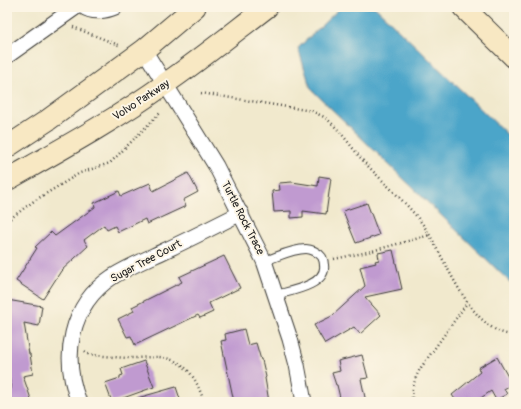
<svg xmlns="http://www.w3.org/2000/svg" width="521" height="409" font-family="Pangolin,sans-serif">
<style>
.water{fill:#4ca5c9;stroke:#346072}
.building{fill:#c09ad0}
.lines{fill:none;stroke-linecap:round;stroke-linejoin:round}
.service-casing{stroke:#3c3b37;stroke-width:10}
.minor-casing{stroke:#3c3b37;stroke-width:17}
.secondary-casing{stroke:#3c3b37;stroke-width:23}
.path{stroke:#3c3b37;stroke-width:2.5;stroke-dasharray:1 3;stroke-linecap:butt}
.service{stroke:#fff;stroke-width:8}
.minor{stroke:#fff;stroke-width:15}
.secondary{stroke:#f8e8c3;stroke-width:21}
.labels{text-anchor:middle;dominant-baseline:central;stroke-width:4;stroke-linejoin:round;paint-order:stroke}
.street-label{font-size:11px;fill:#1c1c1c;stroke:#fcf5e5}
</style>
<rect width="100%" height="100%" fill="#fcf5e5"/>
<filter id="ink" filterUnits="userSpaceOnUse"><feTurbulence type="fractalNoise" baseFrequency=".025" numOctaves="2"/><feDisplacementMap in="SourceGraphic" scale="8" xChannelSelector="R" yChannelSelector="G"/><feConvolveMatrix kernelMatrix="1 2 1 2 8 2 1 2 1" color-interpolation-filters="sRGB"/></filter>
<filter id="wash" filterUnits="userSpaceOnUse"><feTurbulence type="fractalNoise" baseFrequency=".012" numOctaves="4" result="noise"/><feDisplacementMap in="SourceGraphic" scale="16" xChannelSelector="R" yChannelSelector="G"/><feGaussianBlur stdDeviation="0.9" result="paint"/><feColorMatrix in="noise" values="0 0 0 0 0 0 0 0 0 0 0 0 0 0 0 0 0 1.4 0 .05"/><feComposite in="paint" operator="in"/></filter>
<g filter="url(#wash)">
<rect width="100%" height="100%" fill="#f1e9cd"/>
<path class="water" d="M 341,7 L 375,7 L 514,141 L 514,286 L 311,89 L 298,48 Z"/>
<g id="blocks">
<g class="building">
<path d="M 188,173 L 198,192 L 183,200 L 186,206 L 147,224 L 145,219 L 118,232 L 115,226 L 107,230 L 104,225 L 84,240 L 88,246 L 61,271 L 43,299 L 16,281 L 37,248 L 35,247 L 51,232 L 55,236 L 95,207 L 94,203 L 119,191 L 121,196 L 150,183 L 153,191 Z"/>
<path d="M 319,176 L 331,178 L 326,214 L 303,211 L 303,217 L 291,218 L 291,211 L 274,212 L 272,191 L 280,190 L 279,183 L 292,182 L 318,186 Z"/>
<path d="M 367,203 L 379,235 L 356,243 L 343,211 Z"/>
<path d="M 393,250 L 402,289 L 365,297 L 381,315 L 360,334 L 354,327 L 325,344 L 314,325 L 332,316 L 365,286 L 360,267 L 376,263 L 375,261 L 379,260 L 378,253 Z"/>
<path d="M 224,256 L 240,288 L 209,303 L 213,312 L 200,318 L 198,315 L 135,345 L 131,336 L 127,337 L 118,319 L 134,311 L 132,307 L 182,282 L 179,277 Z"/>
<path d="M 7,300 L 42,306 L 39,326 L 24,323 L 29,354 L 30,354 L 33,374 L 23,376 L 32,402 L 10,402 L 7,393 L 7,391 L 11,389 L 7,361 Z"/>
<path d="M 244,329 L 248,345 L 256,343 L 261,360 L 262,360 L 266,377 L 265,378 L 269,402 L 234,402 L 221,341 L 226,340 L 225,334 Z"/>
<path d="M 362,355 L 368,378 L 361,379 L 366,402 L 341,402 L 337,385 L 336,385 L 332,373 L 340,371 L 338,361 Z"/>
<path d="M 497,357 L 512,384 L 504,389 L 507,394 L 496,400 L 491,391 L 475,402 L 457,402 L 452,395 L 480,372 L 478,368 Z"/>
<path d="M 144,361 L 154,387 L 112,402 L 105,383 L 120,378 L 120,376 L 123,375 L 121,369 Z"/>
<path d="M 176,387 L 181,402 L 135,402 L 134,399 Z"/>
</g>
</g>
</g>
<g filter="url(#ink)">
<use href="#blocks" fill-opacity="0" stroke="#3c3b37" stroke-width="1"/>
<g class="lines">
<defs>
<path id="service" d="M 264,261 C 277,257 292,249 306,249 C 311,249 318,252 322,257 C 323,259 324,262 324,265 C 327,285 290,291 276,295"/>
<g id="minor">
<path d="M 84,7 C 92,13 106,11 115,7"/>
<path d="M 144,50 L 216,166 L 264,261 L 290,339 L 297,365 L 304,402"/>
<path d="M 7,56 L 76,7"/>
<path d="M 79,402 C 61,357 70,305 112,277 C 128,267 147,259 164,251 C 190,239 215,226 241,213"/>
</g>
<g id="secondary">
<path d="M 463,7 L 514,57"/>
<path d="M 7,147 L 48,120 L 144,50 L 195,7"/>
<path d="M 7,180 C 60,150 115,120 165,84 C 200,60 233,33 267,7"/>
</g>
</defs>
<use href="#service" class="service-casing"/>
<use href="#minor" class="minor-casing"/>
<use href="#secondary" class="secondary-casing"/>
<g class="path">
<path d="M 73,27 L 121,46"/>
<path d="M 201,93 L 312,111 C 317,114 324,116 328,120 C 343,133 353,150 366,164 C 384,183 404,200 421,222 C 445,253 468,333 514,335"/>
<path d="M 7,221 L 34,201 L 80,173 L 110,163 L 160,113"/>
<path d="M 334,259 L 368,252 L 430,235"/>
<path d="M 85,351 L 88,354 L 94,355 C 106,356 119,358 131,358 C 140,358 150,357 159,357 C 187,360 196,378 204,402"/>
<path d="M 412,402 C 412,389 414,380 420,369 L 467,303"/>
</g>
<use href="#service" class="service"/>
<use href="#minor" class="minor"/>
<use href="#secondary" class="secondary"/>
</g>
</g>
<g class="labels">
<g class="street-label">
<text transform="translate(141 100) rotate(-33)">Volvo Parkway</text>
<text transform="translate(243 218) rotate(63)">Turtle Rock Trace</text>
<text transform="translate(146 261) rotate(-28)">Sugar Tree Court</text>
</g>
</g>
<rect width="521" height="409" fill="none" stroke="#fcf5e5" stroke-width="24"/>
</svg>
